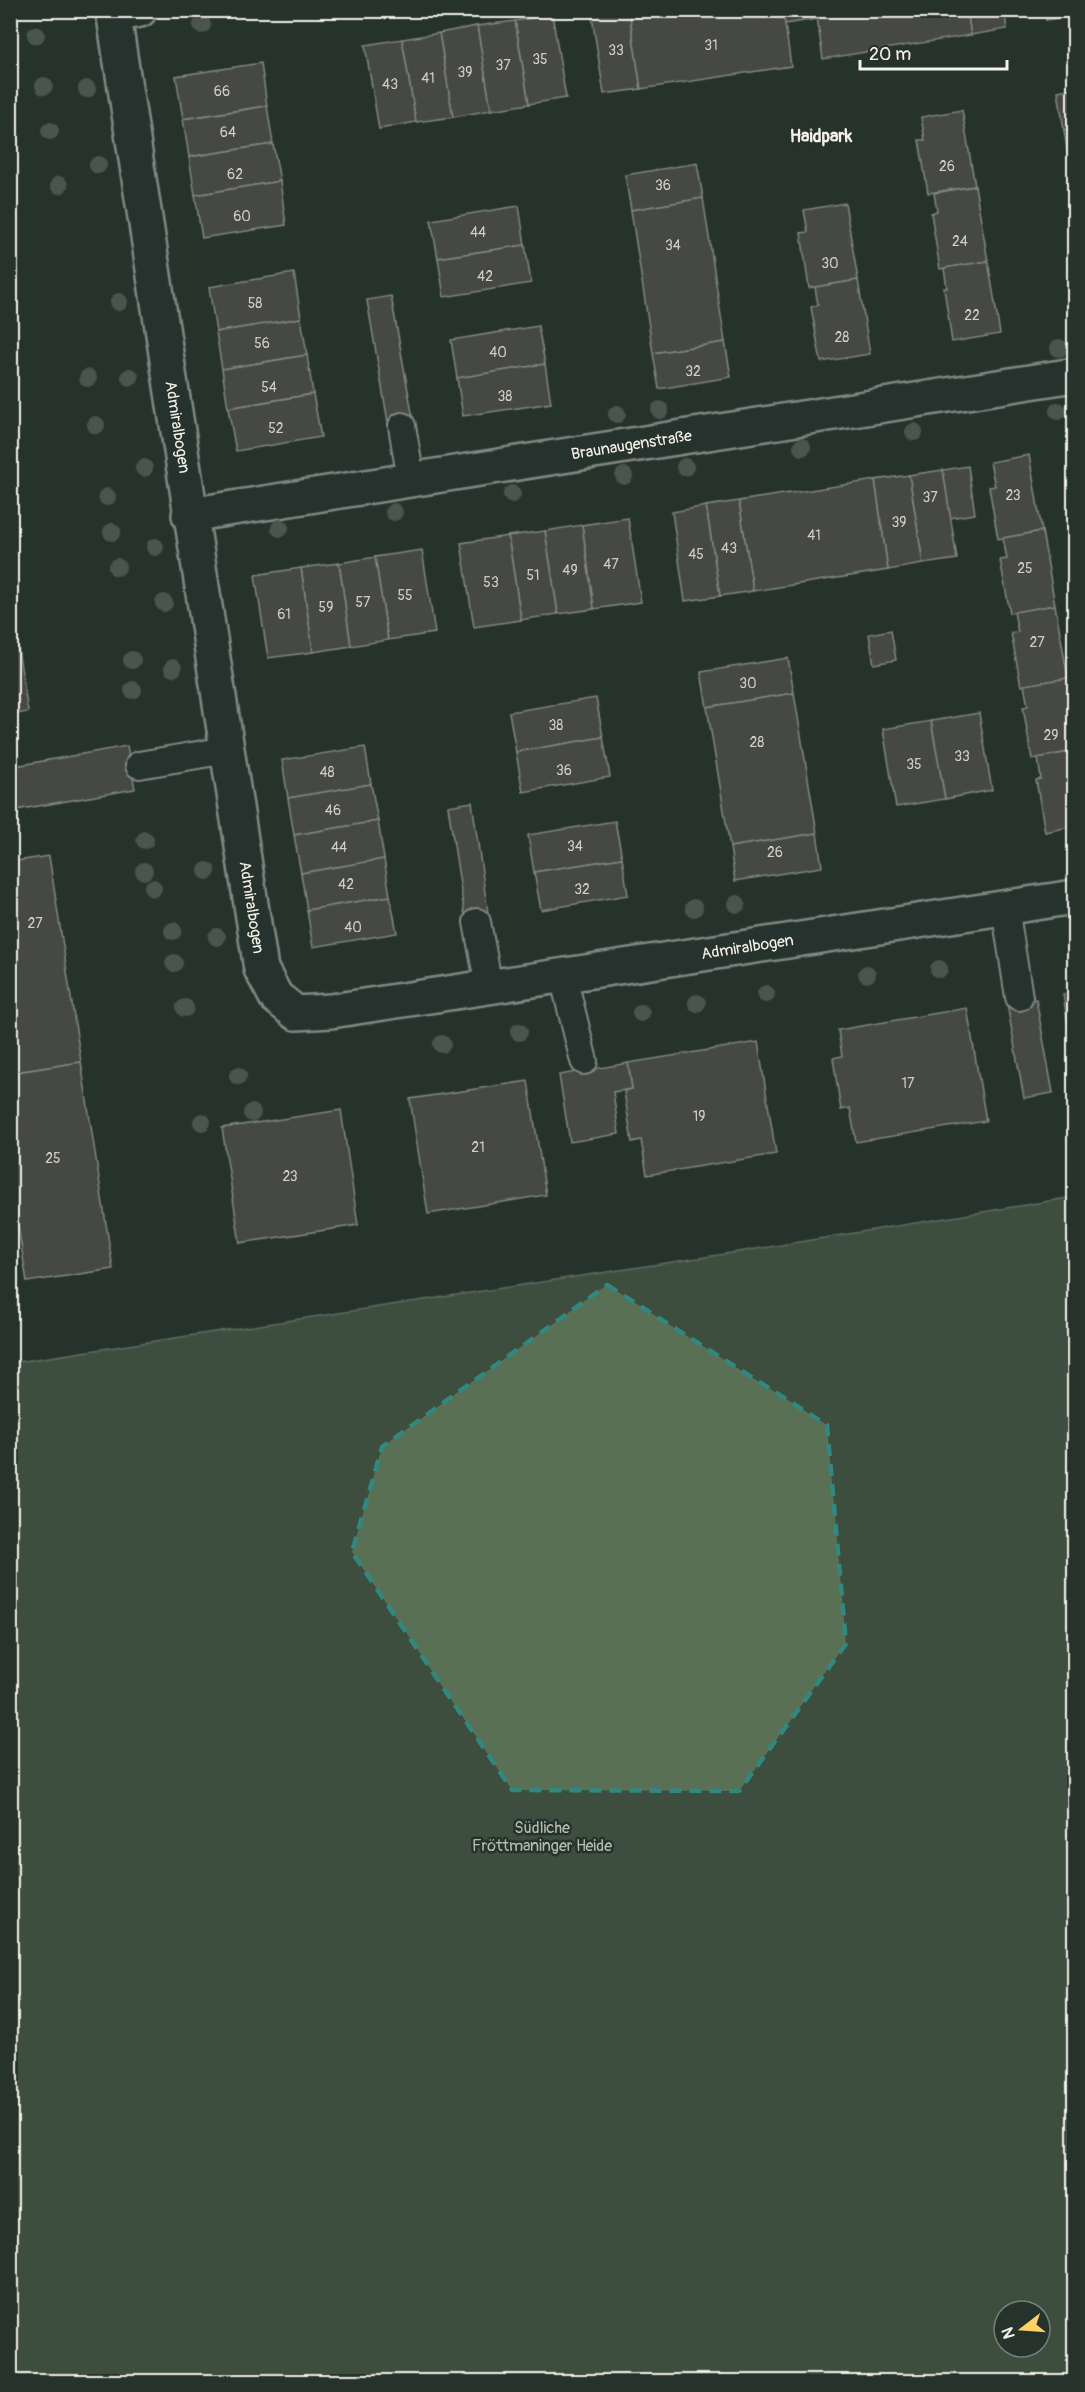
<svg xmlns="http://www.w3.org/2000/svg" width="1085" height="2392" font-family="Pangolin,sans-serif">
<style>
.green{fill:#5a7054;stroke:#a7b09e;stroke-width:1.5;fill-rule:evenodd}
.building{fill:#6e625d;stroke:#f4f1e8;stroke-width:1.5}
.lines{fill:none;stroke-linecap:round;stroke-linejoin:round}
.service-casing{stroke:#f4f1e8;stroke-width:30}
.minor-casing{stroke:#f4f1e8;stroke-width:38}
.service{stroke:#26332d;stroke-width:26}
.minor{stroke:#26332d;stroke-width:33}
.tree{fill:#757f73}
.marked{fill:none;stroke:#318880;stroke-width:4.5;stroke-dasharray:12 8;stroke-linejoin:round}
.labels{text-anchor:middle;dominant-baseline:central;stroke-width:5;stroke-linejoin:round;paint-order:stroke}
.number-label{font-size:14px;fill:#d2cdc5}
.street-label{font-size:16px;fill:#f4f1e8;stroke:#26332d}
.park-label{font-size:16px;fill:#b6bdad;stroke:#26332d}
.neighbourhood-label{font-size:18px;font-weight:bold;fill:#f4f1e8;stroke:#26332d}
</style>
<rect width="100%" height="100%" fill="#26332d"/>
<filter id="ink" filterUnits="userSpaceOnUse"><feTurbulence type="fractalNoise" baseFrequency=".0167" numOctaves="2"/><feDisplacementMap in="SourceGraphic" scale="12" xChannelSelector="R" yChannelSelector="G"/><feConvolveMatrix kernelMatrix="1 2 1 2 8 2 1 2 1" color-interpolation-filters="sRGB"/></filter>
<g filter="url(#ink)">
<path class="green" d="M 1074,1197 L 1074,2381 L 11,2381 L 11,1363 L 738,1252 ZM 1004,2311 L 1040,2311 L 1040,2347 L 1004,2347 Z"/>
<g class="building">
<path d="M 591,10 L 629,10 L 641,89 L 604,94 Z"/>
<path d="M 629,10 L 783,10 L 791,66 L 641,89 Z"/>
<path d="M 783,10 L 816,10 L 817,19 L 785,24 Z"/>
<path d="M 816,10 L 967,10 L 971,35 L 823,59 Z"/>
<path d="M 967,10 L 1004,10 L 1007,29 L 971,35 Z"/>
<path d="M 1045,10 L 1074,10 L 1074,15 L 1046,20 Z"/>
<path d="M 552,14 L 566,98 L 529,104 L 515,21 Z"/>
<path d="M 515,21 L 529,104 L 491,110 L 477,26 Z"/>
<path d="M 477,26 L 491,110 L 453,117 L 439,33 Z"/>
<path d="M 439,33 L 453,117 L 416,122 L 402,39 Z"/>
<path d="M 402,39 L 416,122 L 379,129 L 365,45 Z"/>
<path d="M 261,63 L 267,106 L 183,119 L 176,76 Z"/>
<path d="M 1074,88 L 1074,128 L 1064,130 L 1058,91 Z"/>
<path d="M 267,106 L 273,144 L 189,157 L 183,119 Z"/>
<path d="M 962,110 L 975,186 L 928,193 L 919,140 L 925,140 L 921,117 Z"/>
<path d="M 1074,128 L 1074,168 L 1070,169 L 1064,130 Z"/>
<path d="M 273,144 L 280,181 L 195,195 L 189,157 Z"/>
<path d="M 697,163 L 703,198 L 631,210 L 625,175 Z"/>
<path d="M 280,181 L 286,225 L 202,238 L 195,195 Z"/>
<path d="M 975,186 L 988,261 L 940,269 L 931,213 L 937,211 L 934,193 Z"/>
<path d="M 703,198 L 725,342 L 653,353 L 631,210 Z"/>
<path d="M 845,203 L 858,280 L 809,288 L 801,233 L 808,232 L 804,210 Z"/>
<path d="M 519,206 L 525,245 L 438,258 L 431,220 Z"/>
<path d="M 525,245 L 531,283 L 444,297 L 438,258 Z"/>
<path d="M 988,261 L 1000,334 L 952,342 L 944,288 L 947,288 L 944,268 Z"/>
<path d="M 294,273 L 301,318 L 216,332 L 209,287 Z"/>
<path d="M 858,280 L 870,354 L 821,362 L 811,307 L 818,305 L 815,287 Z"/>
<path d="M 391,296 L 414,424 L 389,428 L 367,300 Z"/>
<path d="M 301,318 L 307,355 L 222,369 L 216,332 Z"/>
<path d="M 538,326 L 545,364 L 457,378 L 451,340 Z"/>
<path d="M 725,342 L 731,377 L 659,389 L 653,353 Z"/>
<path d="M 307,355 L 313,394 L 228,408 L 222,369 Z"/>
<path d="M 545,364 L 551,403 L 463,416 L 457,378 Z"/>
<path d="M 313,394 L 321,437 L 236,451 L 228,408 Z"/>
<path d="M 1029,455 L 1042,531 L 998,539 L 989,487 L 995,486 L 990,462 Z"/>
<path d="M 968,466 L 975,514 L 950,518 L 943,470 Z"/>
<path d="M 943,470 L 957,559 L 923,564 L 909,475 Z"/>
<path d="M 909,475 L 923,564 L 888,570 L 875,480 Z"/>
<path d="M 875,480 L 888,570 L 753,591 L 739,501 Z"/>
<path d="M 739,501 L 753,591 L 720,596 L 706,506 Z"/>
<path d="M 706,506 L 720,596 L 685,601 L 672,512 Z"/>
<path d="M 628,518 L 641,602 L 594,609 L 582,525 Z"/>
<path d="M 582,525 L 594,609 L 558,614 L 545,531 Z"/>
<path d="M 545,531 L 558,614 L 521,620 L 508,536 Z"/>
<path d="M 1042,531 L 1055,605 L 1010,613 L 1000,560 L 1007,559 L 1003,538 Z"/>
<path d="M 508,536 L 521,620 L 474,627 L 461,543 Z"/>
<path d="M 422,550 L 435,633 L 388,640 L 375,557 Z"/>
<path d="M 375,557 L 388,640 L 351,646 L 339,563 Z"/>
<path d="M 339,563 L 351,646 L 313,652 L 301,568 Z"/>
<path d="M 301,568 L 313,652 L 268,658 L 255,575 Z"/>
<path d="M 10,598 L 28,712 L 10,715 Z"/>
<path d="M 1055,605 L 1068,678 L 1021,686 L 1011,633 L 1018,632 L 1014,612 Z"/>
<path d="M 891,630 L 896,660 L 874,664 L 869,634 Z"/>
<path d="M 788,658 L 794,693 L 707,707 L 701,672 Z"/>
<path d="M 1068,678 L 1074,716 L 1074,751 L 1032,759 L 1023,707 L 1028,706 L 1024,685 Z"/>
<path d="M 794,693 L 817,833 L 730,847 L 707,707 Z"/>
<path d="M 596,698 L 603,737 L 516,752 L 509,712 Z"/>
<path d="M 979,713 L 992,790 L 945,799 L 931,721 Z"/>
<path d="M 931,721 L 945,799 L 896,807 L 883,729 Z"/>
<path d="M 603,737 L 610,777 L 523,792 L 516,752 Z"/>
<path d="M 127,746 L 135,789 L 10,811 L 10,767 Z"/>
<path d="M 365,747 L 371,784 L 288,798 L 282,760 Z"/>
<path d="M 1074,751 L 1074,826 L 1045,832 L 1036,780 L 1041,779 L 1038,758 Z"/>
<path d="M 371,784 L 378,821 L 294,835 L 288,798 Z"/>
<path d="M 472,802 L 489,920 L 466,923 L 448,806 Z"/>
<path d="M 378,821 L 384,859 L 301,873 L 294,835 Z"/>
<path d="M 615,821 L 622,858 L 534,872 L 528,835 Z"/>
<path d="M 817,833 L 822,867 L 735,881 L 730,847 Z"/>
<path d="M 49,856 L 81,1062 L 10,1073 L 10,862 Z"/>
<path d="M 622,858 L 628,895 L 541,910 L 534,872 Z"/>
<path d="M 384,859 L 390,896 L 307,910 L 301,873 Z"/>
<path d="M 390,896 L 397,933 L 313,947 L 307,910 Z"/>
<path d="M 1074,993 L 1074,1062 L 1063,994 Z"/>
<path d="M 1036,999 L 1053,1093 L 1024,1098 L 1007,1004 Z"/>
<path d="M 967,1008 L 986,1121 L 856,1142 L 850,1108 L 841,1110 L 833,1058 L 842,1056 L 838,1030 Z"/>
<path d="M 758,1042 L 776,1154 L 647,1175 L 641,1140 L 632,1142 L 624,1091 L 632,1089 L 628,1063 Z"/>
<path d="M 81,1062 L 113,1269 L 27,1282 L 10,1175 L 10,1073 Z"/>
<path d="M 628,1063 L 632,1089 L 613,1092 L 619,1134 L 570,1142 L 559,1075 Z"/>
<path d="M 528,1081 L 546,1195 L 428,1214 L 410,1099 Z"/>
<path d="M 341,1110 L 358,1225 L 240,1243 L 222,1128 Z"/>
</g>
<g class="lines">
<defs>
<g id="service">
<path d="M 402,426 L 411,480"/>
<path d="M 139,765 L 227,750"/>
<path d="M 1005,907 L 1019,997"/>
<path d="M 477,922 L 489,987"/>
<path d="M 563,976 L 584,1061"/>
</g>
<g id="minor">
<path id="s1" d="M 113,10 L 261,969 L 276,997 L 296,1013 L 331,1011 L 1074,897"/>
<path d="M 113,15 L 140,10"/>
<path id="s2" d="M 189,515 L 1074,375"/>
</g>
</defs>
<use href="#service" class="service-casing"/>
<use href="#minor" class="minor-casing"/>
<use href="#service" class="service"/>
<use href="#minor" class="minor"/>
</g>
<g class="tree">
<circle cx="202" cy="25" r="9"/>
<circle cx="36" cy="35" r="9"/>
<circle cx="44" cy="86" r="9"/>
<circle cx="87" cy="89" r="9"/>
<circle cx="50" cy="131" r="9"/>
<circle cx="98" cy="165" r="9"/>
<circle cx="59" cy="185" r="9"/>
<circle cx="119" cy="302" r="9"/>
<circle cx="1059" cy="348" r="9"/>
<circle cx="130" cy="377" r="9"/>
<circle cx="88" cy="378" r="9"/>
<circle cx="660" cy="410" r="9"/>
<circle cx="1058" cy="411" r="9"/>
<circle cx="617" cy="414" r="9"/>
<circle cx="96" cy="425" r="9"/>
<circle cx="914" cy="432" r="9"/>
<circle cx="802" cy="447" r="9"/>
<circle cx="685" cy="467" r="9"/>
<circle cx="144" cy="468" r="9"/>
<circle cx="624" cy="476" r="9"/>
<circle cx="512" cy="494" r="9"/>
<circle cx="107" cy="497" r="9"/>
<circle cx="394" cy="512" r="9"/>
<circle cx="280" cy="528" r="9"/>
<circle cx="112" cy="532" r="9"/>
<circle cx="155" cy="547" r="9"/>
<circle cx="117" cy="567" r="9"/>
<circle cx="164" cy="603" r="9"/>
<circle cx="132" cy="660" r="9"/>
<circle cx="173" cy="668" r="9"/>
<circle cx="133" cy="690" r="9"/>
<circle cx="145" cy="840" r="9"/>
<circle cx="144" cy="871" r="9"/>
<circle cx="207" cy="871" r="9"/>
<circle cx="153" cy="888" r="9"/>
<circle cx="737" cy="904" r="9"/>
<circle cx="694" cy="908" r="9"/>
<circle cx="173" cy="931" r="9"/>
<circle cx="217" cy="937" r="9"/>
<circle cx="174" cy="963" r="9"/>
<circle cx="939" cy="969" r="9"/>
<circle cx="867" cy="974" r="9"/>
<circle cx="766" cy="994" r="9"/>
<circle cx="697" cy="1003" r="9"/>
<circle cx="185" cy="1008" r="9"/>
<circle cx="641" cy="1013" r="9"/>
<circle cx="519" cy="1032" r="9"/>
<circle cx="442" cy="1044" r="9"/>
<circle cx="238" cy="1076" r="9"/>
<circle cx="252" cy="1113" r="9"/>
<circle cx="202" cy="1122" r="9"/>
</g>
</g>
<path d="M0 0H1085V2392H0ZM 607,1285 L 827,1425 L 846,1644 L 739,1791 L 512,1790 L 352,1552 L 382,1447 Z" fill="#26332d" fill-opacity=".55" fill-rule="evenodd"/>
<path class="marked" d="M 607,1285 L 827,1425 L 846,1644 L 739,1791 L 512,1790 L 352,1552 L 382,1447 Z"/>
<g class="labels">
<g class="number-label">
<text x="711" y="45">31</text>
<text x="616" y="50">33</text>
<text x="540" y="59">35</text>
<text x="503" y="65">37</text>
<text x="465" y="72">39</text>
<text x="428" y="78">41</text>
<text x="390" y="84">43</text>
<text x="222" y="91">66</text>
<text x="228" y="132">64</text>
<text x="947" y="166">26</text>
<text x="235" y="174">62</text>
<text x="663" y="185">36</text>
<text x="242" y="216">60</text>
<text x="478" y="232">44</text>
<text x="960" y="241">24</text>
<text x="673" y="245">34</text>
<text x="830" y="263">30</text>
<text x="485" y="276">42</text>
<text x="255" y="303">58</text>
<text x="972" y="315">22</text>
<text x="842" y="337">28</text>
<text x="262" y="343">56</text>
<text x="498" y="352">40</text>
<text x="693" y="371">32</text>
<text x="269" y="387">54</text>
<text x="505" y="396">38</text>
<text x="276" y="428">52</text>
<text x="1013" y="495">23</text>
<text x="930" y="497">37</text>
<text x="899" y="522">39</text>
<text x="814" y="535">41</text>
<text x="729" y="548">43</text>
<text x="696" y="554">45</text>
<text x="611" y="564">47</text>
<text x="1025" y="568">25</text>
<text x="570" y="570">49</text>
<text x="533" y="575">51</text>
<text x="491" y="582">53</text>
<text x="405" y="595">55</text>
<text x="363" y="602">57</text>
<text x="326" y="607">59</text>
<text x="284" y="614">61</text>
<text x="1037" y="642">27</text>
<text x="748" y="683">30</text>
<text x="556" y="725">38</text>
<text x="1051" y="735">29</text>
<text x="757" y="742">28</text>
<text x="962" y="756">33</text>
<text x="914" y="764">35</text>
<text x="564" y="770">36</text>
<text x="327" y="772">48</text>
<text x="333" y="810">46</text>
<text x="575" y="846">34</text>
<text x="339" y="847">44</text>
<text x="775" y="852">26</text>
<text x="346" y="884">42</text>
<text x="582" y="889">32</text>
<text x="35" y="923">27</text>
<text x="353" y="927">40</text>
<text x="908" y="1083">17</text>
<text x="699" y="1116">19</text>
<text x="478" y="1147">21</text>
<text x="53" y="1158">25</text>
<text x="290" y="1176">23</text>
</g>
<g class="street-label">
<text stroke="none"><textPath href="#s1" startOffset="422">Admiralbogen</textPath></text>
<text stroke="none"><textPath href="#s2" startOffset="448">Braunaugenstraße</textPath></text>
<text stroke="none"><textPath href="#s1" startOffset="908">Admiralbogen</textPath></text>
<text stroke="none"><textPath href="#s1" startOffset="1484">Admiralbogen</textPath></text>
</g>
<g class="park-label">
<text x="542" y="1828">Südliche<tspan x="542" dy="18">Fröttmaninger Heide</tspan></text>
</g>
<g class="neighbourhood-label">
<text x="821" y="136">Haidpark</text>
</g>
</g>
<rect width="1085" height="2392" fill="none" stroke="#26332d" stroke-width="36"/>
<rect x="18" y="18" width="1049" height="2356" fill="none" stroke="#f4f1e8" stroke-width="2" filter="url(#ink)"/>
<g transform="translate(1022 2329) rotate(253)"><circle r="28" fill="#26332d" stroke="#787f78" stroke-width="1.5"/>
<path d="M0-4.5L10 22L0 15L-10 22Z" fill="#ffd166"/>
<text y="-9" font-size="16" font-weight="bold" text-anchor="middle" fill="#f4f1e8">N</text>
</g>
<path d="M860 60v9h147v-9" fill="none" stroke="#f4f1e8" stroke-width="3"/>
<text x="869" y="60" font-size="18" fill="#f4f1e8" stroke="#26332d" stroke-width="4.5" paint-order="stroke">20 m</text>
</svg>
